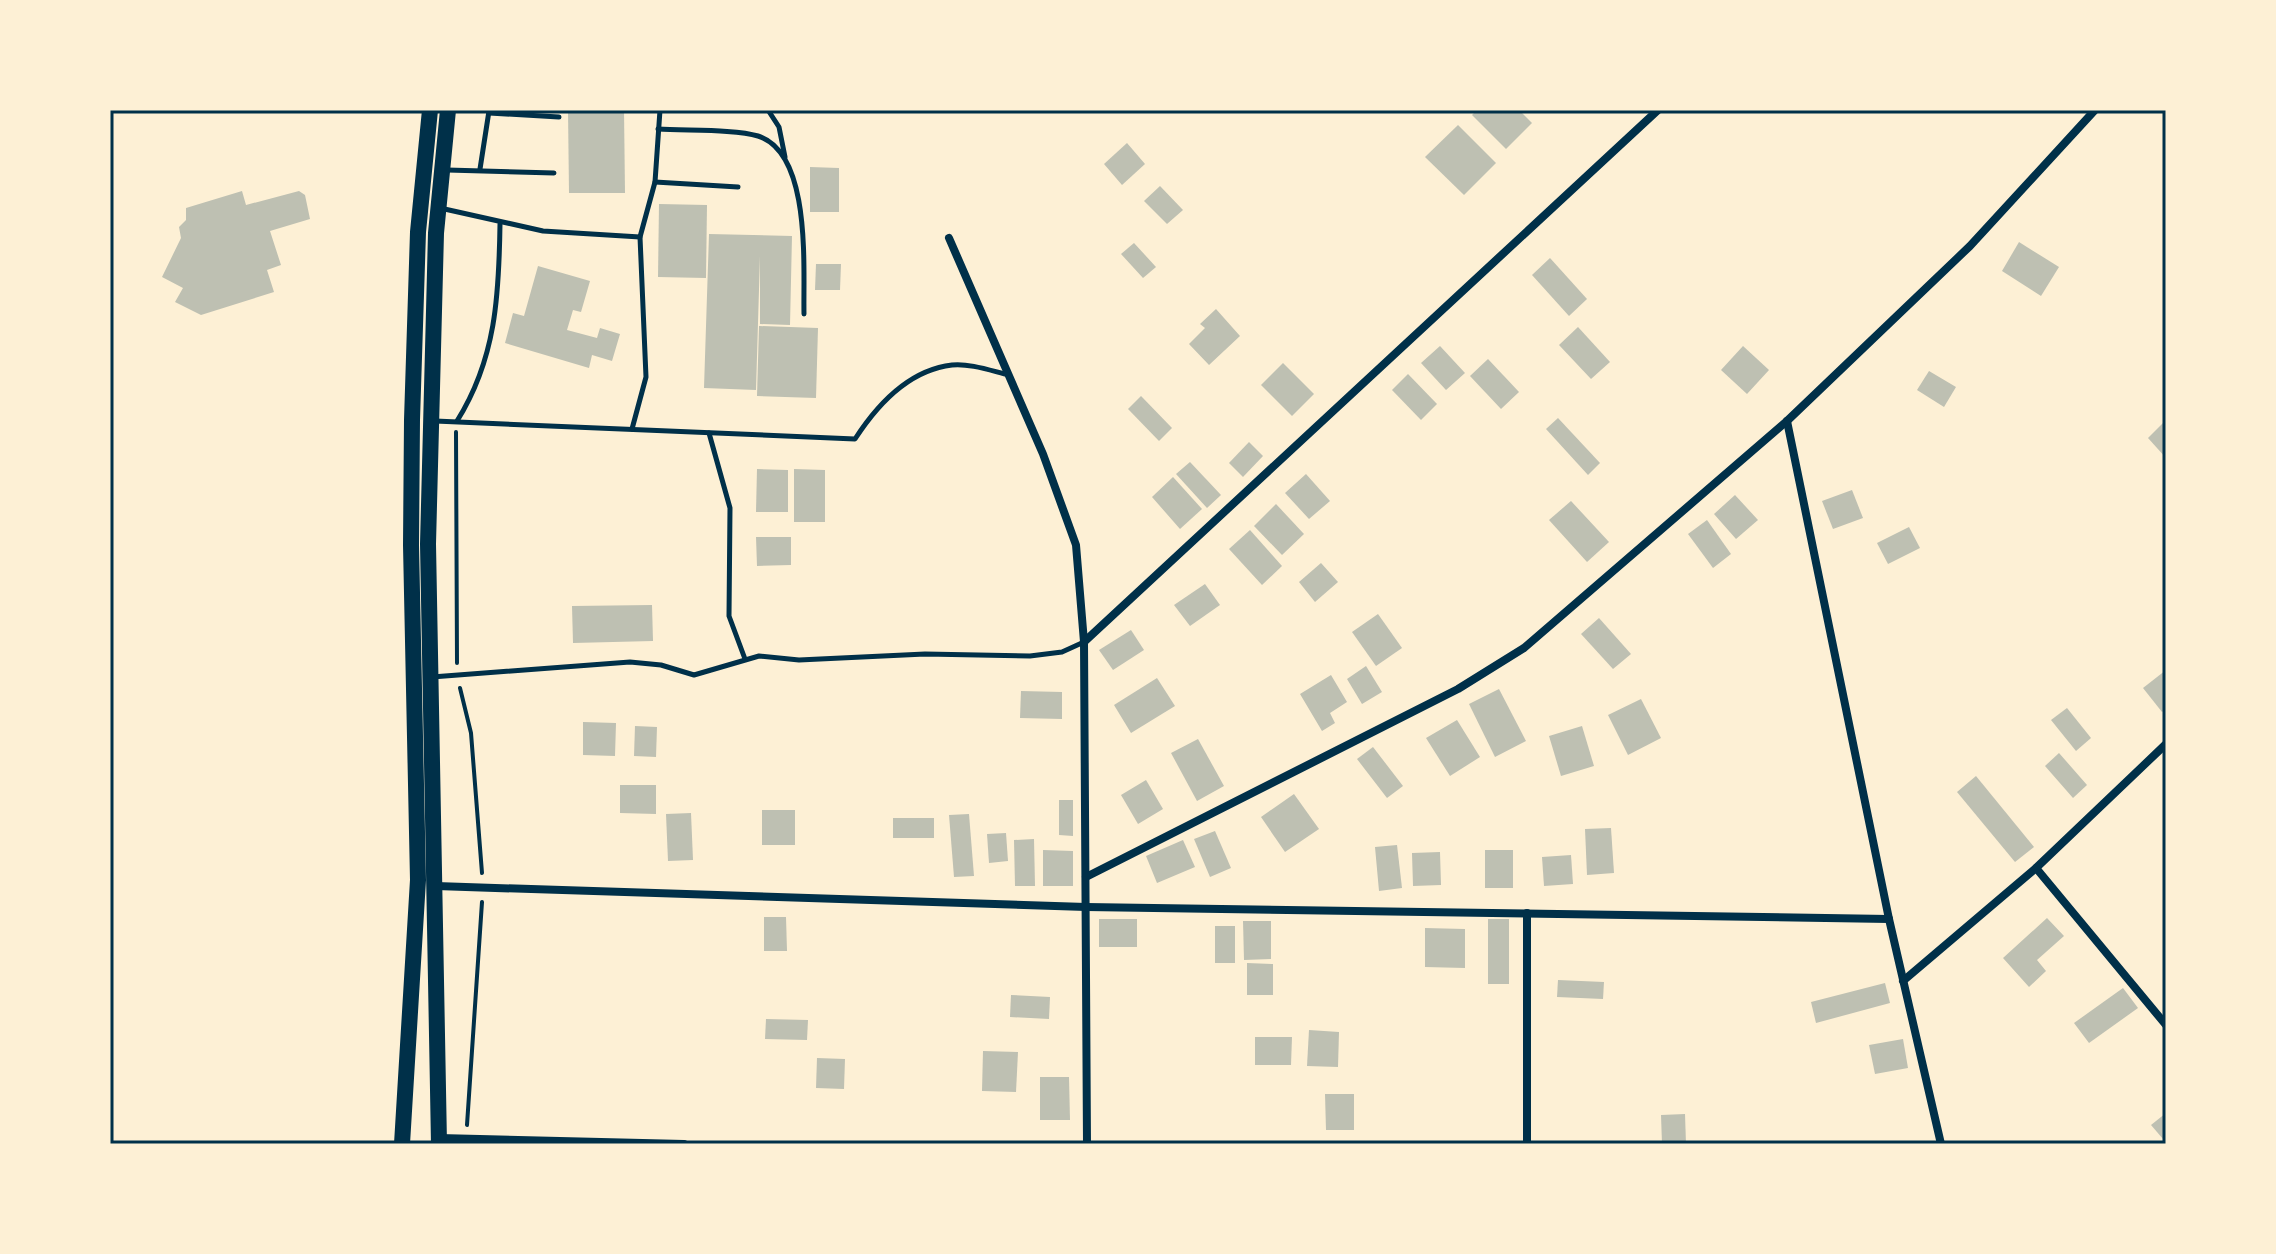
<svg xmlns="http://www.w3.org/2000/svg" width="2276" height="1254" font-family="Bitter,serif">
<style>
.building{fill:#bec0b2}
.lines{fill:none;stroke-linecap:round;stroke-linejoin:round}
.path{stroke:#003049;stroke-width:4}
.service{stroke:#003049;stroke-width:5}
.minor{stroke:#003049;stroke-width:8}
.primary{stroke:#003049;stroke-width:16}
.neatline{fill:none;stroke:#003049;stroke-width:3}
</style>
<rect width="100%" height="100%" fill="#fdf0d5"/>
<g class="building">
<path d="M 568,110 L 624,110 L 625,193 L 569,193 Z"/>
<path d="M 1477,110 L 1519,110 L 1532,123 L 1506,149 L 1472,115 Z"/>
<path d="M 1458,125 L 1496,163 L 1464,195 L 1425,157 Z"/>
<path d="M 1127,143 L 1145,164 L 1122,185 L 1104,164 Z"/>
<path d="M 810,167 L 839,168 L 839,212 L 810,212 Z"/>
<path d="M 1160,186 L 1183,210 L 1167,224 L 1144,201 Z"/>
<path d="M 242,191 L 246,205 L 299,191 L 305,195 L 310,219 L 270,231 L 281,265 L 267,270 L 274,292 L 201,315 L 175,302 L 183,288 L 162,277 L 181,238 L 179,227 L 186,220 L 186,208 Z"/>
<path d="M 659,204 L 707,205 L 706,278 L 658,277 Z"/>
<path d="M 709,234 L 792,236 L 790,325 L 760,324 L 760,256 L 756,390 L 704,388 Z"/>
<path d="M 2019,242 L 2059,267 L 2041,296 L 2002,271 Z"/>
<path d="M 1134,243 L 1156,267 L 1143,278 L 1121,254 Z"/>
<path d="M 1550,258 L 1587,299 L 1569,316 L 1532,275 Z"/>
<path d="M 816,264 L 841,264 L 840,290 L 815,290 Z"/>
<path d="M 538,266 L 590,281 L 581,312 L 573,310 L 567,330 L 597,338 L 600,328 L 620,334 L 612,361 L 592,355 L 589,368 L 505,343 L 513,313 L 524,316 Z"/>
<path d="M 1216,309 L 1240,336 L 1209,365 L 1189,344 L 1205,328 L 1200,324 Z"/>
<path d="M 759,326 L 818,328 L 816,398 L 757,396 Z"/>
<path d="M 1578,327 L 1610,362 L 1591,379 L 1559,345 Z"/>
<path d="M 1440,346 L 1465,373 L 1446,390 L 1421,363 Z"/>
<path d="M 1743,346 L 1769,370 L 1747,394 L 1721,370 Z"/>
<path d="M 1488,359 L 1519,392 L 1501,409 L 1470,376 Z"/>
<path d="M 1283,363 L 1314,394 L 1292,416 L 1261,385 Z"/>
<path d="M 1929,371 L 1956,387 L 1944,407 L 1917,390 Z"/>
<path d="M 1408,374 L 1437,404 L 1421,420 L 1392,390 Z"/>
<path d="M 1141,396 L 1172,428 L 1159,441 L 1128,409 Z"/>
<path d="M 1558,418 L 1600,463 L 1588,475 L 1546,429 Z"/>
<path d="M 2166,420 L 2166,458 L 2148,438 Z"/>
<path d="M 1249,442 L 1263,456 L 1243,477 L 1229,463 Z"/>
<path d="M 1190,462 L 1221,495 L 1207,508 L 1176,474 Z"/>
<path d="M 757,469 L 788,470 L 788,512 L 756,512 Z"/>
<path d="M 794,469 L 825,470 L 825,522 L 794,522 Z"/>
<path d="M 1306,474 L 1330,501 L 1309,519 L 1285,493 Z"/>
<path d="M 1173,477 L 1202,509 L 1180,529 L 1152,497 Z"/>
<path d="M 1852,490 L 1863,518 L 1833,529 L 1822,501 Z"/>
<path d="M 1735,495 L 1758,520 L 1736,539 L 1714,514 Z"/>
<path d="M 1571,501 L 1609,542 L 1587,562 L 1549,520 Z"/>
<path d="M 1276,504 L 1304,534 L 1282,555 L 1254,526 Z"/>
<path d="M 1707,520 L 1731,554 L 1713,568 L 1688,534 Z"/>
<path d="M 1909,527 L 1920,548 L 1888,564 L 1877,543 Z"/>
<path d="M 1250,530 L 1282,566 L 1262,585 L 1229,549 Z"/>
<path d="M 756,537 L 791,537 L 791,565 L 757,566 Z"/>
<path d="M 1321,563 L 1338,582 L 1315,602 L 1299,582 Z"/>
<path d="M 1205,584 L 1220,605 L 1190,626 L 1174,605 Z"/>
<path d="M 652,605 L 653,641 L 573,643 L 572,606 Z"/>
<path d="M 1378,614 L 1402,648 L 1376,666 L 1352,632 Z"/>
<path d="M 1599,618 L 1631,654 L 1613,669 L 1581,634 Z"/>
<path d="M 1131,630 L 1144,650 L 1113,670 L 1099,650 Z"/>
<path d="M 1366,666 L 1382,692 L 1362,704 L 1347,679 Z"/>
<path d="M 2166,670 L 2166,709 L 2162,712 L 2143,688 Z"/>
<path d="M 1331,675 L 1347,702 L 1330,713 L 1335,723 L 1322,731 L 1300,694 Z"/>
<path d="M 1157,678 L 1175,706 L 1131,733 L 1114,705 Z"/>
<path d="M 1499,689 L 1526,741 L 1495,757 L 1469,704 Z"/>
<path d="M 1021,691 L 1062,692 L 1062,719 L 1020,718 Z"/>
<path d="M 1641,699 L 1661,738 L 1628,755 L 1608,715 Z"/>
<path d="M 2067,708 L 2091,738 L 2076,751 L 2051,720 Z"/>
<path d="M 1457,720 L 1480,757 L 1450,776 L 1426,738 Z"/>
<path d="M 583,722 L 616,723 L 615,756 L 583,755 Z"/>
<path d="M 635,726 L 657,727 L 656,757 L 634,756 Z"/>
<path d="M 1582,726 L 1594,766 L 1561,776 L 1549,736 Z"/>
<path d="M 1198,739 L 1224,786 L 1197,801 L 1171,753 Z"/>
<path d="M 1373,747 L 1403,786 L 1387,798 L 1357,759 Z"/>
<path d="M 2059,753 L 2087,785 L 2073,798 L 2045,766 Z"/>
<path d="M 1976,776 L 2034,847 L 2015,862 L 1957,792 Z"/>
<path d="M 1146,780 L 1163,809 L 1138,824 L 1121,795 Z"/>
<path d="M 620,785 L 656,785 L 656,814 L 620,813 Z"/>
<path d="M 1294,794 L 1319,829 L 1285,852 L 1261,817 Z"/>
<path d="M 1059,800 L 1073,800 L 1073,836 L 1059,835 Z"/>
<rect x="762" y="810" width="33" height="35"/>
<path d="M 691,813 L 693,860 L 668,861 L 666,814 Z"/>
<path d="M 969,814 L 974,876 L 954,877 L 949,815 Z"/>
<rect x="893" y="818" width="41" height="20"/>
<path d="M 1611,828 L 1614,873 L 1587,875 L 1585,829 Z"/>
<path d="M 1215,831 L 1231,868 L 1210,877 L 1194,839 Z"/>
<path d="M 1006,833 L 1008,861 L 989,863 L 987,834 Z"/>
<path d="M 1034,839 L 1035,886 L 1015,886 L 1014,840 Z"/>
<path d="M 1183,840 L 1195,867 L 1157,883 L 1146,856 Z"/>
<path d="M 1397,845 L 1402,888 L 1379,891 L 1375,847 Z"/>
<path d="M 1043,850 L 1073,851 L 1073,886 L 1043,886 Z"/>
<rect x="1485" y="850" width="28" height="38"/>
<path d="M 1440,852 L 1441,885 L 1413,886 L 1412,853 Z"/>
<path d="M 1571,855 L 1573,884 L 1544,886 L 1542,857 Z"/>
<path d="M 764,917 L 786,917 L 787,951 L 764,951 Z"/>
<path d="M 2047,918 L 2064,936 L 2037,960 L 2046,971 L 2029,987 L 2003,958 Z"/>
<rect x="1099" y="919" width="38" height="28"/>
<rect x="1488" y="919" width="21" height="65"/>
<path d="M 1243,921 L 1271,921 L 1271,959 L 1244,960 Z"/>
<rect x="1215" y="926" width="20" height="37"/>
<path d="M 1425,928 L 1465,929 L 1465,968 L 1425,967 Z"/>
<path d="M 1247,963 L 1273,964 L 1273,995 L 1247,995 Z"/>
<path d="M 1558,980 L 1604,982 L 1603,999 L 1557,997 Z"/>
<path d="M 1885,983 L 1890,1003 L 1816,1023 L 1811,1002 Z"/>
<path d="M 2123,988 L 2138,1008 L 2089,1043 L 2074,1023 Z"/>
<path d="M 1011,995 L 1050,997 L 1049,1019 L 1010,1017 Z"/>
<path d="M 766,1019 L 808,1020 L 807,1040 L 765,1039 Z"/>
<path d="M 1309,1030 L 1339,1032 L 1338,1067 L 1307,1066 Z"/>
<path d="M 1255,1037 L 1292,1037 L 1291,1065 L 1255,1065 Z"/>
<path d="M 1903,1039 L 1908,1068 L 1875,1074 L 1869,1045 Z"/>
<path d="M 983,1051 L 1018,1052 L 1016,1092 L 982,1091 Z"/>
<path d="M 817,1058 L 845,1059 L 844,1089 L 816,1088 Z"/>
<path d="M 1040,1077 L 1069,1077 L 1070,1120 L 1040,1120 Z"/>
<path d="M 1325,1094 L 1354,1094 L 1354,1130 L 1326,1130 Z"/>
<path d="M 2166,1113 L 2166,1137 L 2163,1139 L 2151,1125 Z"/>
<path d="M 1685,1114 L 1686,1144 L 1662,1144 L 1661,1115 Z"/>
</g>
<g class="lines">
<g class="path">
<path d="M 456,432 L 457,663"/>
<path d="M 460,688 L 471,733 L 482,873"/>
<path d="M 467,1125 L 482,902"/>
</g>
<g class="service">
<path d="M 768,110 L 779,127 L 785,157"/>
<path d="M 489,113 L 559,117"/>
<path d="M 658,129 C 684,131 735,129 758,136 C 812,153 803,269 804,314"/>
<path d="M 480,169 L 489,111"/>
<path d="M 447,170 L 554,173"/>
<path d="M 655,182 L 738,187"/>
<path d="M 440,208 L 543,231 L 640,237"/>
<path d="M 435,421 L 855,439 C 877,405 909,370 952,365 C 969,363 992,371 1009,375"/>
<path d="M 457,421 C 496,359 499,295 500,224"/>
<path d="M 632,429 L 646,377 L 640,237 L 655,182 L 660,110"/>
<path d="M 709,433 L 730,508 L 729,616 L 745,659"/>
<path d="M 432,677 L 630,662 L 661,665 L 694,675 L 759,656 L 799,660 L 925,654 L 1030,656 L 1062,652 L 1084,642"/>
</g>
<g class="minor">
<path d="M 949,238 L 1043,454 L 1076,545 L 1084,642 L 1087,1144"/>
<path d="M 1787,421 L 1889,919 L 1941,1144"/>
<path d="M 1084,642 L 1658,110"/>
<path d="M 2036,868 L 2166,1025"/>
<path d="M 1086,877 L 1458,689 L 1524,648 L 1787,421 L 1970,246 L 2095,110"/>
<path d="M 436,886 L 1086,907 L 1889,919"/>
<path d="M 1527,913 L 1527,1144"/>
<path d="M 1903,981 L 2036,868 L 2166,744"/>
<path d="M 439,1138 L 684,1144"/>
</g>
<g class="primary">
<path d="M 402,1144 L 418,880 L 411,545 L 412,420 L 418,232 L 430,110"/>
<path d="M 439,1144 L 428,544 L 436,233 L 448,110"/>
</g>
</g>
<rect width="2276" height="1254" fill="none" stroke="#fdf0d5" stroke-width="224"/>
<rect x="112" y="112" width="2052" height="1030" class="neatline"/>
</svg>
